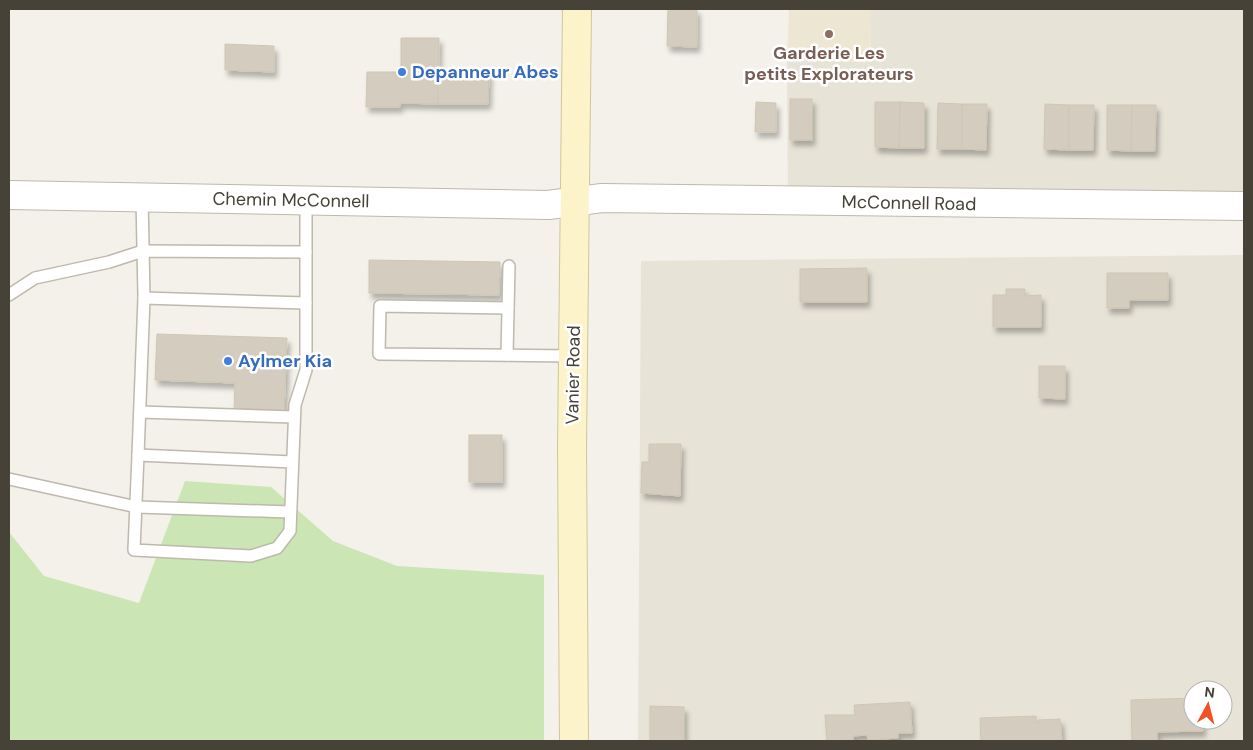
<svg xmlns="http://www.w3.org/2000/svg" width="1253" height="750" font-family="'DM Sans',sans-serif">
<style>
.residential{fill:#e7e3d7;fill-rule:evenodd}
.education{fill:#ece6d3}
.green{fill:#cbe5b4}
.building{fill:#d4cdbf;stroke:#cfc6b2;filter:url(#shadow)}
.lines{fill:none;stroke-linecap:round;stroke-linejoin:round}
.service-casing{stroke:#beb9ac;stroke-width:14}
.tertiary-casing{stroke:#beb9ac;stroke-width:30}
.secondary-casing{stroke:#d0c69a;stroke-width:30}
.service{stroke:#fff;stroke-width:11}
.tertiary{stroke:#fff;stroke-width:28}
.secondary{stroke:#fcf3ca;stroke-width:28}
.education-dot{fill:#8d6e63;stroke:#fff;stroke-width:2}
.shop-dot{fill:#3f7fe0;stroke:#fff;stroke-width:2}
.labels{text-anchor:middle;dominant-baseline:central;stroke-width:5;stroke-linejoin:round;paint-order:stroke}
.education-label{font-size:18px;font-weight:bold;fill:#785e54;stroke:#fff}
.shop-label{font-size:18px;font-weight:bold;fill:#366cbe;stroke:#fff;text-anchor:start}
.street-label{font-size:18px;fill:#464237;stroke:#fff}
</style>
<defs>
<filter id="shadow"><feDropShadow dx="3" dy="5.5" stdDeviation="2.5" flood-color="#0004"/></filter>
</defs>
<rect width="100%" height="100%" fill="#f3f1e9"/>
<g class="residential">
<path d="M 870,9 L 1244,9 L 1244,206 L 788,200 L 787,60 L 871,62 Z"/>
<path d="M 1244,255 L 1244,741 L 638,741 L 641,261 ZM 1193,690 L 1223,690 L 1223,720 L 1193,720 Z"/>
</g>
<path class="education" d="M 789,9 L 870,9 L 871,62 L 787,60 Z"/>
<path class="green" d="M 185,481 L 271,487 L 333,541 L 397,566 L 544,575 L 544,741 L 9,741 L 9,532 L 44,576 L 139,603 Z"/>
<g class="building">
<path d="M 668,9 L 697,9 L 697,47 L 667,46 Z"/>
<path d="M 401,38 L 439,38 L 438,104 L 400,103 L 400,107 L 366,107 L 367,72 L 401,72 Z"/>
<path d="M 225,44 L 274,46 L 274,72 L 225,70 Z"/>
<path d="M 438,73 L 489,73 L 488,104 L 438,104 Z"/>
<rect x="790" y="99" width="22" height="41"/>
<path d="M 756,102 L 776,103 L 776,132 L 755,132 Z"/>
<path d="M 875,102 L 900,102 L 899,148 L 875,147 Z"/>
<path d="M 900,102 L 924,103 L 924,148 L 899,148 Z"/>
<path d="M 938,103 L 962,104 L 962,149 L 937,149 Z"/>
<path d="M 962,104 L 987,104 L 986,150 L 962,149 Z"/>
<path d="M 1045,104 L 1069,105 L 1069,150 L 1044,149 Z"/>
<path d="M 1069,105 L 1094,105 L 1093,150 L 1069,150 Z"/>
<path d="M 1107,105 L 1132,105 L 1131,151 L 1107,150 Z"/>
<path d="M 1132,105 L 1156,105 L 1155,151 L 1131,151 Z"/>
<path d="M 369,260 L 500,262 L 499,295 L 369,293 Z"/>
<path d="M 867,268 L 867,302 L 800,302 L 800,269 Z"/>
<path d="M 1107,273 L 1168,273 L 1168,300 L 1129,300 L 1129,308 L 1107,308 Z"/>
<path d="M 1006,289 L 1025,289 L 1024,296 L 1041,295 L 1041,327 L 993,327 L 993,295 L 1006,295 Z"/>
<path d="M 157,334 L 287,338 L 284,411 L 234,410 L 235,383 L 155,380 Z"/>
<path d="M 1039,366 L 1065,366 L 1065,399 L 1039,398 Z"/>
<rect x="469" y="435" width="33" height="47"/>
<path d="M 649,444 L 681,444 L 680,496 L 641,493 L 642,462 L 649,462 Z"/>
<path d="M 1193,698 L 1193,720 L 1202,720 L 1203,731 L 1157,732 L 1157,741 L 1132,741 L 1131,700 Z"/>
<path d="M 910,702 L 912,733 L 898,733 L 898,738 L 868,740 L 867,735 L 853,736 L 853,740 L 827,741 L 825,715 L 855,715 L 854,705 Z"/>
<path d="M 650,706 L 684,707 L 684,741 L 650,741 Z"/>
<path d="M 1036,716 L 1036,723 L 1039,723 L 1039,720 L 1060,719 L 1062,741 L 981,741 L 980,718 Z"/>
</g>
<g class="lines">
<defs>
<g id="service">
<path d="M 142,197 L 144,298 L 306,303"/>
<path d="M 9,295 L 35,278 L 109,262 L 143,251 L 306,252"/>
<path d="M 508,308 L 380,306 L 379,354 L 573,356"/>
<path d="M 507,355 L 509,266"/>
<path d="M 140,412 L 294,417"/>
<path d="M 138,455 L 144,298"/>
<path d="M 292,462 L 138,455 L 134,550 L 251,556 L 277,548 L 290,531 L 295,405 L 306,370 L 306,200"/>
<path d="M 9,479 L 137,507 L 290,512"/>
</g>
<path id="tertiary" d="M 9,195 L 548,205 L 602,198 L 1244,206"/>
<path id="secondary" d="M 574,741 L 572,448 L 577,9"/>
</defs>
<use href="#service" class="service-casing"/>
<use href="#tertiary" class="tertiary-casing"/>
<use href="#secondary" class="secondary-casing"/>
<use href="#service" class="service"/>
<use href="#tertiary" class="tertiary"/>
<use href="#secondary" class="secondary"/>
</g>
<circle class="education-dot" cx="829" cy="34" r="5"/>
<g class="shop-dot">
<circle cx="402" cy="72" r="5"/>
<circle cx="228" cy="361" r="5"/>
</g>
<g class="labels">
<g class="education-label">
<text x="829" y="53">Garderie Les<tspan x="829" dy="21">petits Explorateurs</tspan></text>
</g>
<g class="shop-label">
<text x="412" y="72">Depanneur Abes</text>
<text x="238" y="361">Aylmer Kia</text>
</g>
<g class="street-label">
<text transform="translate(291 200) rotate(1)">Chemin McConnell</text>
<text transform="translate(909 203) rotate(1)">McConnell Road</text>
<text transform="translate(573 375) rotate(-89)">Vanier Road</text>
</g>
</g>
<rect width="1253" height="750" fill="none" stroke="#464237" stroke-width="20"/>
<g transform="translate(1208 705) rotate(7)"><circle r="24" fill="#ffffff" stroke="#b5b3af"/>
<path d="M0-4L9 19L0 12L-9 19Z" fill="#ee5225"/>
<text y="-8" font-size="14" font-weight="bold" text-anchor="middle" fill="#464237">N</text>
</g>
</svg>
